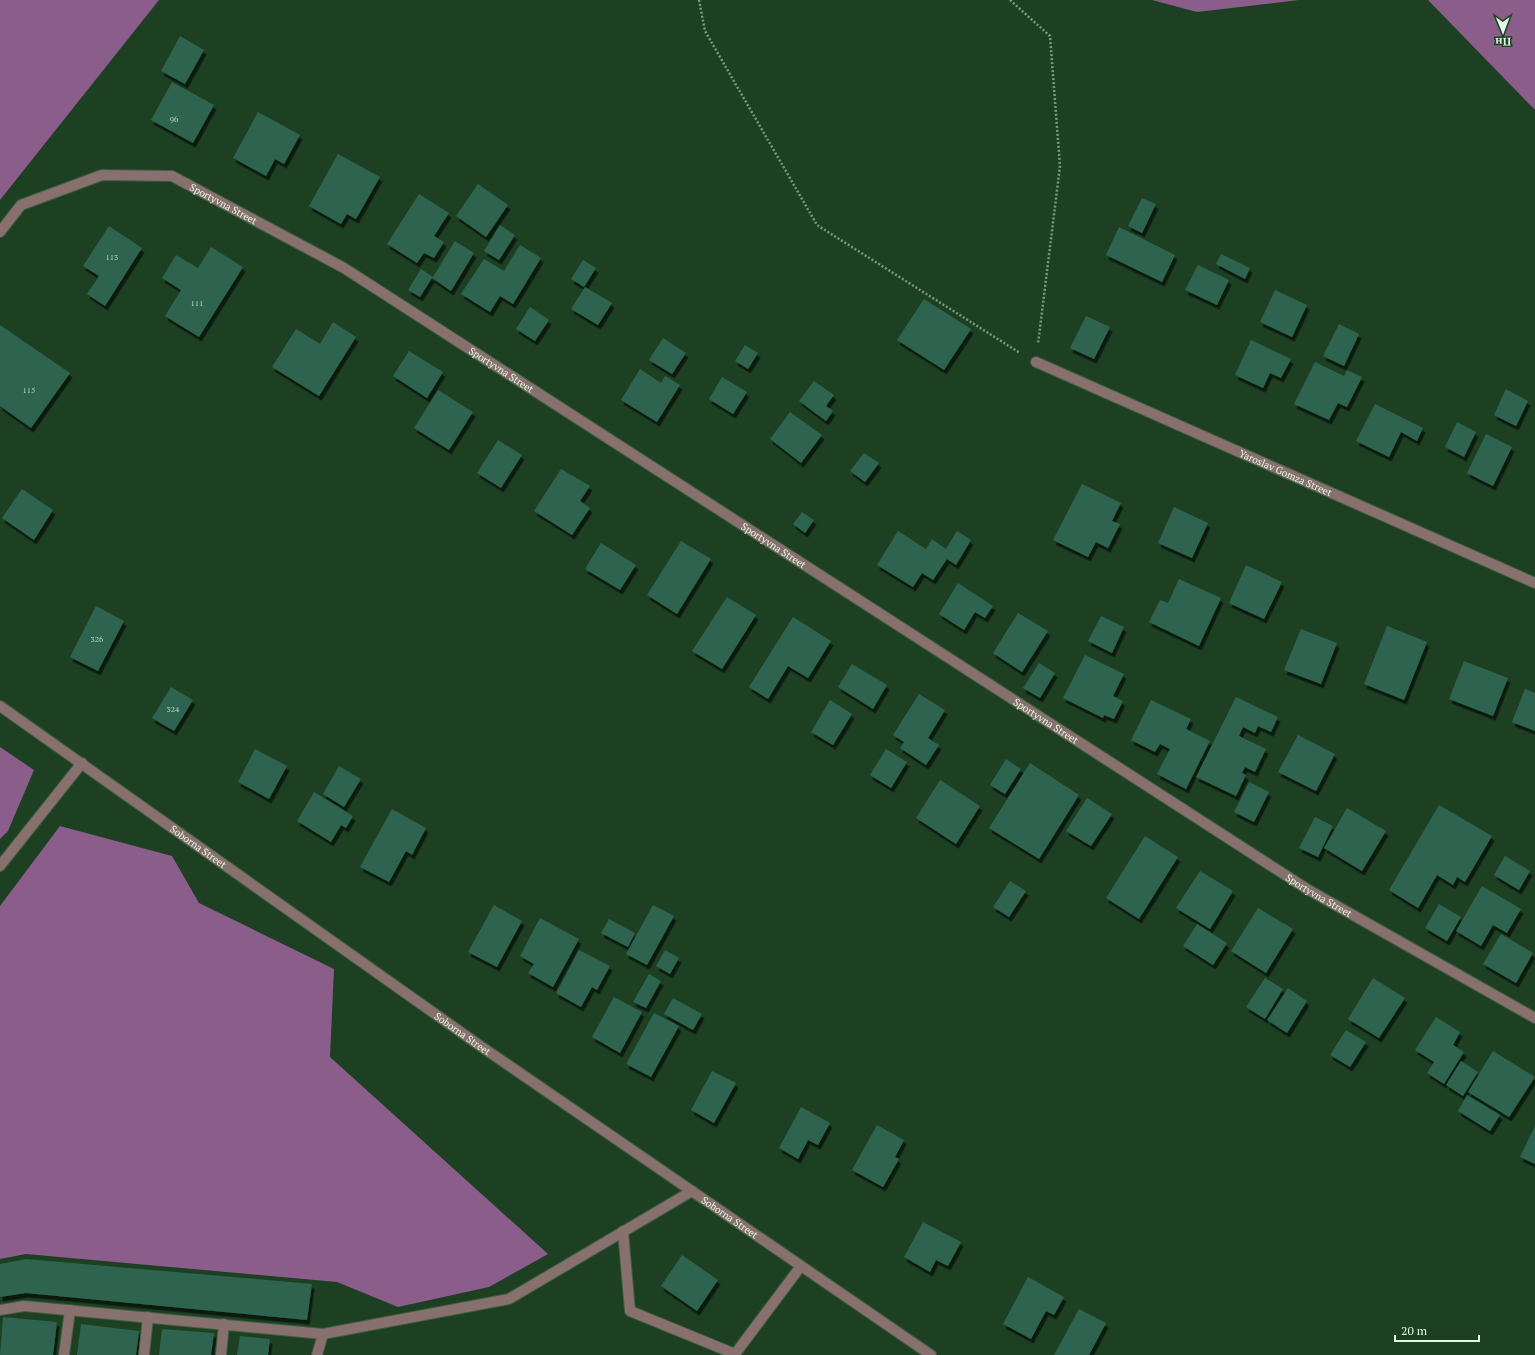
<svg xmlns="http://www.w3.org/2000/svg" width="1535" height="1355" font-family="'PT Serif',serif">
<style>
.forest{fill:#8a5d8a}
.building{fill:#2d6450;filter:url(#shadow)}
.lines{fill:none;stroke-linecap:round;stroke-linejoin:round}
.minor-casing{stroke:#3d5d41;stroke-width:12}
.path{stroke:#7b987f;stroke-width:2.5;stroke-dasharray:2 2;stroke-linecap:butt}
.minor{stroke:#87706d;stroke-width:10}
.labels{text-anchor:middle;dominant-baseline:central;stroke-width:4;stroke-linejoin:round;paint-order:stroke}
.number-label{font-size:8px;fill:#b6d3c0}
.street-label{font-size:10px;fill:#e3f8e5;stroke:#1d4022}
</style>
<defs>
<filter id="shadow"><feDropShadow dx="2.5" dy="4.5" stdDeviation="0" flood-color="#0009"/></filter>
</defs>
<rect width="100%" height="100%" fill="#1d4022"/>
<g class="forest">
<path d="M 0,0 L 159,0 L 0,200 Z"/>
<path d="M 1152,0 L 1299,0 L 1197,12 Z"/>
<path d="M 1428,0 L 1535,0 L 1535,110 Z"/>
<path d="M 0,747 L 34,770 L 8,831 L 0,839 Z"/>
<path d="M 60,826 L 172,856 L 199,903 L 334,969 L 330,1057 L 548,1254 L 489,1287 L 398,1307 L 337,1282 L 26,1254 L 0,1259 L 0,906 Z"/>
</g>
<g class="building">
<path d="M 180,36 L 204,50 L 185,84 L 161,71 Z"/>
<path d="M 172,82 L 214,105 L 193,143 L 151,120 Z"/>
<path d="M 258,112 L 300,135 L 284,164 L 275,159 L 266,176 L 233,158 Z"/>
<path d="M 338,154 L 380,177 L 356,219 L 347,214 L 341,224 L 309,206 Z"/>
<path d="M 478,184 L 508,205 L 486,237 L 456,216 Z"/>
<path d="M 419,194 L 449,213 L 434,236 L 444,242 L 434,258 L 424,253 L 417,263 L 387,244 Z"/>
<path d="M 1142,198 L 1156,204 L 1142,233 L 1128,226 Z"/>
<path d="M 500,225 L 515,235 L 499,260 L 484,251 Z"/>
<path d="M 109,226 L 142,248 L 105,306 L 87,294 L 99,276 L 83,266 Z"/>
<path d="M 1119,227 L 1175,255 L 1162,282 L 1106,255 Z"/>
<path d="M 455,241 L 474,253 L 451,291 L 432,278 L 420,297 L 408,290 L 421,269 L 433,277 Z"/>
<path d="M 520,245 L 541,258 L 513,304 L 500,296 L 490,312 L 461,294 L 484,259 L 504,271 Z"/>
<path d="M 211,247 L 243,267 L 199,337 L 165,316 L 181,290 L 162,278 L 176,255 L 198,268 Z"/>
<path d="M 1221,254 L 1250,268 L 1245,279 L 1216,264 Z"/>
<path d="M 583,260 L 596,268 L 584,287 L 571,279 Z"/>
<path d="M 1198,265 L 1229,280 L 1217,305 L 1185,290 Z"/>
<path d="M 585,287 L 612,303 L 598,325 L 571,309 Z"/>
<path d="M 1275,290 L 1307,305 L 1292,337 L 1260,322 Z"/>
<path d="M 924,299 L 971,329 L 944,370 L 897,340 Z"/>
<path d="M 530,307 L 549,320 L 535,341 L 516,329 Z"/>
<path d="M 1086,316 L 1110,327 L 1094,359 L 1070,348 Z"/>
<path d="M 333,322 L 356,337 L 319,396 L 272,367 L 296,329 L 320,344 Z"/>
<path d="M 1339,324 L 1359,334 L 1344,366 L 1323,356 Z"/>
<path d="M 0,325 L 70,373 L 31,428 L 0,406 Z"/>
<path d="M 663,338 L 686,353 L 672,374 L 649,360 Z"/>
<path d="M 1251,340 L 1291,359 L 1281,378 L 1270,373 L 1263,388 L 1235,375 Z"/>
<path d="M 745,345 L 758,353 L 748,369 L 735,361 Z"/>
<path d="M 409,351 L 443,372 L 427,398 L 393,376 Z"/>
<path d="M 1315,362 L 1344,376 L 1347,370 L 1362,377 L 1347,407 L 1338,403 L 1329,420 L 1294,404 Z"/>
<path d="M 640,369 L 661,383 L 665,376 L 680,385 L 657,422 L 621,400 Z"/>
<path d="M 722,377 L 747,392 L 733,414 L 709,399 Z"/>
<path d="M 814,381 L 834,395 L 826,406 L 833,411 L 826,421 L 799,401 Z"/>
<path d="M 1506,389 L 1528,401 L 1516,426 L 1494,415 Z"/>
<path d="M 438,390 L 473,412 L 449,450 L 414,428 Z"/>
<path d="M 1375,404 L 1423,428 L 1417,441 L 1401,432 L 1389,457 L 1356,441 Z"/>
<path d="M 790,412 L 822,435 L 801,463 L 770,439 Z"/>
<path d="M 1457,422 L 1476,432 L 1464,457 L 1445,447 Z"/>
<path d="M 1486,434 L 1512,447 L 1493,486 L 1467,473 Z"/>
<path d="M 498,440 L 522,455 L 501,488 L 477,473 Z"/>
<path d="M 864,453 L 879,463 L 865,482 L 850,471 Z"/>
<path d="M 561,469 L 590,486 L 580,501 L 590,508 L 572,535 L 534,511 Z"/>
<path d="M 1082,484 L 1121,503 L 1112,521 L 1120,524 L 1108,548 L 1096,542 L 1088,557 L 1053,540 Z"/>
<path d="M 22,489 L 53,510 L 34,540 L 2,518 Z"/>
<path d="M 1174,507 L 1208,523 L 1192,558 L 1158,543 Z"/>
<path d="M 802,512 L 814,520 L 805,533 L 793,524 Z"/>
<path d="M 898,531 L 926,549 L 932,539 L 946,549 L 957,531 L 971,540 L 956,565 L 947,559 L 933,580 L 922,573 L 913,587 L 877,565 Z"/>
<path d="M 681,541 L 711,559 L 677,614 L 647,595 Z"/>
<path d="M 601,543 L 636,565 L 620,590 L 585,569 Z"/>
<path d="M 1246,565 L 1282,582 L 1264,619 L 1229,603 Z"/>
<path d="M 1179,579 L 1221,598 L 1199,646 L 1149,622 L 1160,600 L 1168,603 Z"/>
<path d="M 958,583 L 993,606 L 985,618 L 975,612 L 964,630 L 939,614 Z"/>
<path d="M 727,597 L 756,615 L 722,669 L 692,651 Z"/>
<path d="M 96,606 L 124,621 L 98,671 L 70,657 Z"/>
<path d="M 1018,613 L 1048,631 L 1022,672 L 993,653 Z"/>
<path d="M 1101,616 L 1124,627 L 1112,653 L 1088,641 Z"/>
<path d="M 793,617 L 831,641 L 808,678 L 788,666 L 768,699 L 749,687 Z"/>
<path d="M 1387,626 L 1427,642 L 1404,700 L 1364,684 Z"/>
<path d="M 1301,629 L 1337,643 L 1321,684 L 1284,670 Z"/>
<path d="M 1085,655 L 1124,674 L 1113,696 L 1123,701 L 1114,719 L 1104,715 L 1103,718 L 1063,698 Z"/>
<path d="M 1464,661 L 1508,678 L 1493,716 L 1449,699 Z"/>
<path d="M 1039,663 L 1055,673 L 1040,698 L 1023,688 Z"/>
<path d="M 852,664 L 887,685 L 873,709 L 838,687 Z"/>
<path d="M 171,687 L 193,700 L 174,731 L 152,718 Z"/>
<path d="M 1525,689 L 1535,693 L 1535,731 L 1512,722 Z"/>
<path d="M 919,694 L 945,710 L 928,738 L 939,745 L 926,765 L 900,748 L 904,742 L 893,735 Z"/>
<path d="M 1236,697 L 1278,717 L 1271,732 L 1258,726 L 1255,733 L 1243,727 L 1239,736 L 1266,749 L 1255,772 L 1245,767 L 1242,773 L 1246,775 L 1236,796 L 1196,777 Z"/>
<path d="M 830,700 L 852,714 L 833,745 L 811,732 Z"/>
<path d="M 1151,700 L 1191,719 L 1186,729 L 1210,741 L 1186,789 L 1157,774 L 1170,749 L 1160,744 L 1155,752 L 1131,740 Z"/>
<path d="M 1298,735 L 1335,754 L 1316,791 L 1278,772 Z"/>
<path d="M 255,749 L 287,766 L 269,799 L 238,782 Z"/>
<path d="M 886,749 L 907,762 L 891,788 L 870,775 Z"/>
<path d="M 1006,759 L 1021,769 L 1005,794 L 990,785 Z"/>
<path d="M 1030,763 L 1079,795 L 1039,859 L 989,828 Z"/>
<path d="M 339,766 L 361,779 L 344,807 L 323,794 Z"/>
<path d="M 940,780 L 980,806 L 956,844 L 916,818 Z"/>
<path d="M 1249,782 L 1269,792 L 1254,822 L 1234,812 Z"/>
<path d="M 314,792 L 353,816 L 346,828 L 341,825 L 331,842 L 297,821 Z"/>
<path d="M 1087,798 L 1112,814 L 1091,846 L 1066,831 Z"/>
<path d="M 1439,805 L 1492,836 L 1465,882 L 1457,877 L 1453,885 L 1437,875 L 1418,908 L 1389,890 Z"/>
<path d="M 1347,808 L 1386,831 L 1362,871 L 1324,848 Z"/>
<path d="M 392,809 L 426,828 L 412,855 L 406,851 L 389,882 L 360,867 Z"/>
<path d="M 1315,817 L 1333,826 L 1318,857 L 1299,848 Z"/>
<path d="M 1145,836 L 1178,857 L 1139,919 L 1106,898 Z"/>
<path d="M 1505,856 L 1530,871 L 1519,890 L 1494,875 Z"/>
<path d="M 1200,871 L 1233,891 L 1210,929 L 1176,908 Z"/>
<path d="M 1010,881 L 1026,891 L 1009,917 L 993,907 Z"/>
<path d="M 1482,886 L 1521,909 L 1507,933 L 1493,925 L 1481,946 L 1456,931 Z"/>
<path d="M 1439,904 L 1461,917 L 1447,941 L 1425,928 Z"/>
<path d="M 494,905 L 522,921 L 497,967 L 468,952 Z"/>
<path d="M 653,905 L 674,916 L 647,965 L 626,954 Z"/>
<path d="M 1258,908 L 1293,929 L 1266,973 L 1231,951 Z"/>
<path d="M 540,918 L 579,939 L 553,987 L 528,973 L 534,964 L 520,956 Z"/>
<path d="M 609,919 L 635,933 L 628,947 L 601,933 Z"/>
<path d="M 1197,924 L 1227,943 L 1213,965 L 1183,946 Z"/>
<path d="M 1501,934 L 1533,953 L 1516,983 L 1483,964 Z"/>
<path d="M 579,950 L 610,966 L 597,990 L 592,987 L 581,1007 L 556,993 Z"/>
<path d="M 665,950 L 679,958 L 670,974 L 656,966 Z"/>
<path d="M 649,974 L 661,981 L 646,1008 L 633,1002 Z"/>
<path d="M 1265,978 L 1283,989 L 1265,1019 L 1246,1007 Z"/>
<path d="M 1373,978 L 1405,998 L 1379,1038 L 1348,1019 Z"/>
<path d="M 1288,988 L 1307,1001 L 1287,1033 L 1267,1020 Z"/>
<path d="M 614,997 L 642,1012 L 620,1053 L 592,1037 Z"/>
<path d="M 673,998 L 702,1014 L 693,1030 L 664,1014 Z"/>
<path d="M 654,1013 L 679,1026 L 651,1077 L 626,1064 Z"/>
<path d="M 1436,1017 L 1460,1032 L 1453,1045 L 1464,1052 L 1444,1084 L 1427,1073 L 1434,1062 L 1415,1050 Z"/>
<path d="M 1346,1030 L 1366,1042 L 1350,1067 L 1330,1055 Z"/>
<path d="M 1493,1051 L 1535,1077 L 1509,1117 L 1468,1092 Z"/>
<path d="M 1461,1061 L 1478,1072 L 1463,1096 L 1446,1085 Z"/>
<path d="M 712,1071 L 736,1083 L 714,1123 L 691,1110 Z"/>
<path d="M 1467,1095 L 1500,1115 L 1490,1131 L 1458,1111 Z"/>
<path d="M 801,1107 L 830,1123 L 818,1145 L 808,1140 L 798,1159 L 779,1148 Z"/>
<path d="M 877,1125 L 904,1140 L 895,1157 L 899,1159 L 883,1187 L 852,1170 Z"/>
<path d="M 1535,1126 L 1535,1164 L 1520,1157 Z"/>
<path d="M 923,1222 L 961,1242 L 948,1266 L 936,1260 L 930,1272 L 904,1257 Z"/>
<path d="M 682,1255 L 718,1280 L 697,1311 L 661,1286 Z"/>
<path d="M 26,1259 L 312,1284 L 307,1320 L 26,1293 L 0,1297 L 0,1264 Z"/>
<path d="M 1028,1277 L 1064,1297 L 1054,1315 L 1046,1311 L 1031,1339 L 1003,1324 Z"/>
<path d="M 1079,1309 L 1106,1323 L 1089,1355 L 1054,1355 Z"/>
<path d="M 3,1317 L 57,1322 L 53,1355 L 0,1355 Z"/>
<path d="M 81,1324 L 139,1331 L 136,1355 L 77,1355 Z"/>
<path d="M 162,1329 L 214,1333 L 211,1355 L 159,1355 Z"/>
<path d="M 240,1336 L 270,1339 L 268,1355 L 237,1355 Z"/>
</g>
<g class="lines">
<defs>
<g id="minor">
<path id="s1" d="M 0,232 L 21,205 L 102,175 L 172,176 L 344,268 L 1307,889 L 1535,1018"/>
<path id="s2" d="M 1036,362 L 1535,583"/>
<path id="s3" d="M 0,706 L 479,1045 L 931,1355"/>
<path d="M 0,866 L 82,763"/>
<path d="M 623,1231 L 630,1311 L 735,1354 L 801,1266"/>
<path d="M 0,1310 L 24,1306 L 323,1334"/>
<path d="M 64,1355 L 70,1310"/>
<path d="M 144,1355 L 148,1317"/>
<path d="M 221,1355 L 224,1324"/>
<path d="M 317,1355 L 323,1334 L 509,1299 L 692,1191"/>
</g>
</defs>
<use href="#minor" class="minor-casing"/>
<g class="path">
<path d="M 699,0 L 705,31 L 817,225 L 1020,353"/>
<path d="M 1010,0 L 1050,36 L 1060,166 L 1038,344"/>
</g>
<use href="#minor" class="minor"/>
</g>
<g class="labels">
<g class="number-label">
<text x="174" y="119">96</text>
<text x="112" y="257">113</text>
<text x="197" y="303">111</text>
<text x="29" y="390">115</text>
<text x="97" y="639">326</text>
<text x="173" y="709">324</text>
</g>
<g class="street-label">
<text stroke="none"><textPath href="#s1" startOffset="249">Sportyvna Street</textPath></text>
<text stroke="none"><textPath href="#s1" startOffset="573">Sportyvna Street</textPath></text>
<text stroke="none"><textPath href="#s2" startOffset="273">Yaroslav Gomza Street</textPath></text>
<text stroke="none"><textPath href="#s1" startOffset="897">Sportyvna Street</textPath></text>
<text stroke="none"><textPath href="#s1" startOffset="1221">Sportyvna Street</textPath></text>
<text stroke="none"><textPath href="#s3" startOffset="243">Soborna Street</textPath></text>
<text stroke="none"><textPath href="#s1" startOffset="1545">Sportyvna Street</textPath></text>
<text stroke="none"><textPath href="#s3" startOffset="567">Soborna Street</textPath></text>
<text stroke="none"><textPath href="#s3" startOffset="891">Soborna Street</textPath></text>
</g>
</g>
<g transform="translate(1503 32) rotate(179)" stroke="#1d4022" stroke-width="3" paint-order="stroke">
<path d="M0-3L7 15L0 10L-7 15Z" fill="#e3f8e5"/>
<text y="-6" font-size="11" font-weight="bold" text-anchor="middle" fill="#e3f8e5">Пн</text>
</g>
<path d="M1395 1335v6h84v-6" fill="none" stroke="#e3f8e5" stroke-width="2"/>
<text x="1401" y="1335" font-size="12" fill="#e3f8e5" stroke="#1d4022" stroke-width="3" paint-order="stroke">20 m</text>
</svg>
